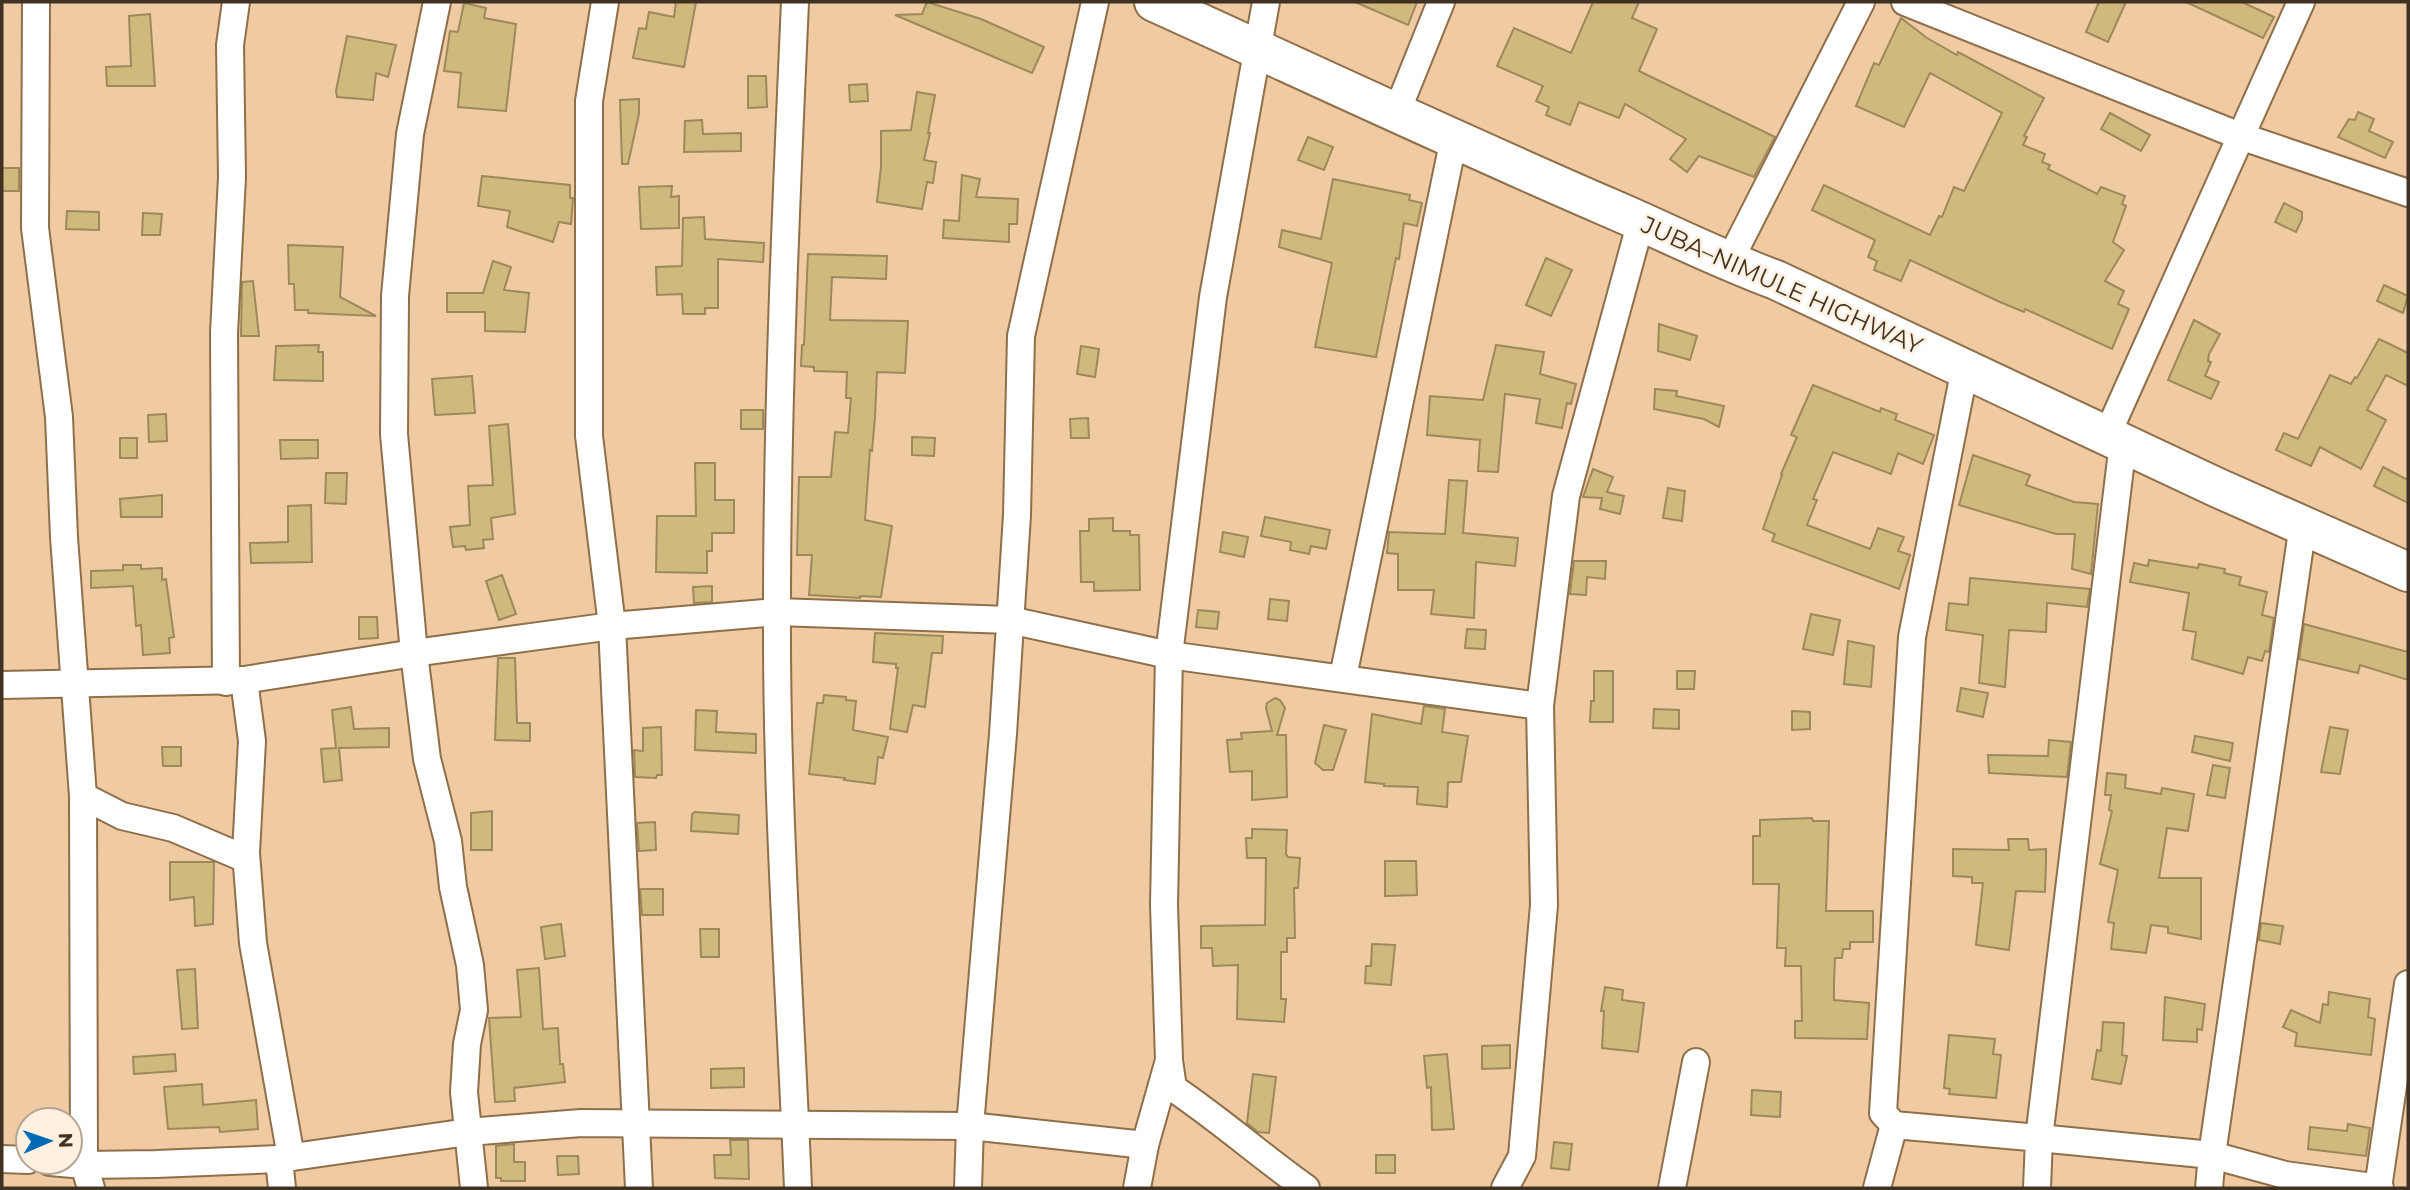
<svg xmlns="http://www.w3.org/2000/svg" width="2410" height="1190" font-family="Montserrat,sans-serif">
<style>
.building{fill:#d0b97d;stroke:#9c8a5c;stroke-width:2}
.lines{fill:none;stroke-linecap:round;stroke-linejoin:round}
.street-casing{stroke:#8f6f49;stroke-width:30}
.primary-casing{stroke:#8f6f49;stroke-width:42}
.street{stroke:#fff;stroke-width:26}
.primary{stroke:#fff;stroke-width:38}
.labels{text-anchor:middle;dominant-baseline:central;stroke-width:5;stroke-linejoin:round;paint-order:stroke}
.street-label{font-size:24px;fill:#403222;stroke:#fff0e0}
</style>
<rect width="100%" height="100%" fill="#efcaa2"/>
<g class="building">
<path d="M 676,2 L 696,2 L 684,67 L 633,58 L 639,28 L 646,29 L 649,12 L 674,17 Z"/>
<path d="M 927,2 L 981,19 L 1044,47 L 1032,73 L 895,15 L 922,14 Z"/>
<path d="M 1355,2 L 1417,2 L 1408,25 Z"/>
<path d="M 1593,2 L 1639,2 L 1632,18 L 1657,29 L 1639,71 L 1775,137 L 1754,177 L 1699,156 L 1687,172 L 1670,159 L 1686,139 L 1625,104 L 1619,118 L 1579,102 L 1570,125 L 1546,115 L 1549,107 L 1536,101 L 1543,86 L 1497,66 L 1514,28 L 1571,53 Z"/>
<path d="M 2099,2 L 2126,2 L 2108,42 L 2086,32 Z"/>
<path d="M 2186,2 L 2242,2 L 2274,17 L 2263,38 Z"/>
<path d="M 464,3 L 486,8 L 484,18 L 516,24 L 506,111 L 458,107 L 461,73 L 444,71 L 450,31 L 458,32 Z"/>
<path d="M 150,14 L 155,86 L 107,86 L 106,67 L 131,66 L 129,16 Z"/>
<path d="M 1901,18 L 1927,38 L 1957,55 L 1958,52 L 2044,98 L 2024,136 L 2027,137 L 2023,145 L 2045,154 L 2042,162 L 2050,165 L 2048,169 L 2097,194 L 2101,187 L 2125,196 L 2122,204 L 2126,206 L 2113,242 L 2124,250 L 2105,281 L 2124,291 L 2118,304 L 2129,309 L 2112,349 L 2025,309 L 2024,312 L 2000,302 L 1910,260 L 1901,281 L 1874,270 L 1877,261 L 1868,257 L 1875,240 L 1812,210 L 1824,185 L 1930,235 L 1939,216 L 1942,217 L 1954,187 L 1964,191 L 2002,113 L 1930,73 L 1904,127 L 1856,106 L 1874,63 L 1879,65 Z"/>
<path d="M 347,36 L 396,45 L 388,77 L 376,73 L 373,100 L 337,97 L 336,91 Z"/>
<path d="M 748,76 L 766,76 L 767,107 L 748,108 Z"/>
<path d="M 867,84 L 868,101 L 850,102 L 849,85 Z"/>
<path d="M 917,92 L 935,95 L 928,133 L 930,133 L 924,160 L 936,162 L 933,183 L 927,182 L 922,209 L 877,202 L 881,167 L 881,131 L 911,130 Z"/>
<path d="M 639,99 L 639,114 L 628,164 L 622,164 L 620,100 Z"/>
<path d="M 2358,112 L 2374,119 L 2369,131 L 2393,142 L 2385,158 L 2338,137 L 2349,119 L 2355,120 Z"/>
<path d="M 2110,113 L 2150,135 L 2141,151 L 2101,129 Z"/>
<path d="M 702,120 L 703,134 L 741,133 L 741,151 L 684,152 L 685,121 Z"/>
<path d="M 1308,137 L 1333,147 L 1324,170 L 1298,160 Z"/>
<rect x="2" y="168" width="17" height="23"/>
<path d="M 962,175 L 980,179 L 976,197 L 1018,199 L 1017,224 L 1009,224 L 1009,242 L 943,238 L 944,220 L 959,221 Z"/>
<path d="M 482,176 L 570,185 L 570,198 L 573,198 L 571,224 L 559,222 L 553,242 L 507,227 L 510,211 L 478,206 Z"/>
<path d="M 1333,179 L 1410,195 L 1409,200 L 1422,203 L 1417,226 L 1404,223 L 1399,259 L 1396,258 L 1376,357 L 1315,347 L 1332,263 L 1279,247 L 1282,230 L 1321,239 Z"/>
<path d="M 672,186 L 671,197 L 679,196 L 679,228 L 641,229 L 639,187 Z"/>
<path d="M 2284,203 L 2302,212 L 2302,219 L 2296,232 L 2275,222 Z"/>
<path d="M 67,211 L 99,212 L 99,230 L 66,229 Z"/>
<path d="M 143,213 L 162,214 L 160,235 L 142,235 Z"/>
<path d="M 704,217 L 705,239 L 764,243 L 763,262 L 718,259 L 718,308 L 705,308 L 705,314 L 683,314 L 682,294 L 657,295 L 656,267 L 682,266 L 683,218 Z"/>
<path d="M 288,245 L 343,247 L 340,297 L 376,316 L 308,313 L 308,310 L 295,310 L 294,284 L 289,284 Z"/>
<path d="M 808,254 L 887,256 L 886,279 L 832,277 L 830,320 L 908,321 L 905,373 L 877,372 L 875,417 L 872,451 L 870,450 L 865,520 L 892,526 L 881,597 L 860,596 L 860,598 L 809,595 L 812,555 L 797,555 L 799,477 L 831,477 L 835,432 L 848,433 L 851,398 L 846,398 L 847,372 L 814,371 L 814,367 L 801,366 L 802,345 L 804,345 Z"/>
<path d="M 1546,258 L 1572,270 L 1551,316 L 1526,305 Z"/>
<path d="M 493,261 L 511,267 L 504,290 L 529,293 L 525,332 L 485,331 L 485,312 L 447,312 L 447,293 L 483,293 Z"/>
<path d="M 253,281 L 259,336 L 241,336 L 242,282 Z"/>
<path d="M 2384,285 L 2408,296 L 2403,313 L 2377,301 Z"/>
<path d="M 2194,320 L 2220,334 L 2209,354 L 2208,361 L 2211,362 L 2205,376 L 2219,382 L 2211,399 L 2168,380 Z"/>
<path d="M 1659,324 L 1697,336 L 1690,360 L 1658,351 Z"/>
<path d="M 2379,339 L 2408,353 L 2408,386 L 2386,375 L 2367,410 L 2386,420 L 2361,469 L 2320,447 L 2311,466 L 2276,450 L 2284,433 L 2298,439 L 2330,375 L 2351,384 L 2355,377 L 2357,378 Z"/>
<path d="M 319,345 L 318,352 L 323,352 L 323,381 L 274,380 L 276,346 Z"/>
<path d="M 1496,345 L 1544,352 L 1540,374 L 1576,384 L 1571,404 L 1567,403 L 1562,428 L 1536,423 L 1540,399 L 1505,394 L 1498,472 L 1478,471 L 1480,440 L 1427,435 L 1430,396 L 1483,400 Z"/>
<path d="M 1081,346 L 1099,349 L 1095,377 L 1077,374 Z"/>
<path d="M 472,376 L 475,413 L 435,415 L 432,379 Z"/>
<path d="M 1813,385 L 1880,412 L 1881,408 L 1897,414 L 1895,420 L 1934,435 L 1923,464 L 1898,453 L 1891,474 L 1833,452 L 1813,499 L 1817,500 L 1807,525 L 1870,549 L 1878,528 L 1904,537 L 1898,551 L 1910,555 L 1899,589 L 1772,541 L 1775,534 L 1763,529 L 1782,475 L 1781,474 L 1797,437 L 1791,435 Z"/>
<path d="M 1655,389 L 1677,391 L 1676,396 L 1724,406 L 1719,427 L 1704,419 L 1654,409 Z"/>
<rect x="741" y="410" width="22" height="19"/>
<path d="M 166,414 L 167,441 L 149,442 L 148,415 Z"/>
<path d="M 1088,418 L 1089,438 L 1071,438 L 1070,419 Z"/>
<path d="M 508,424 L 515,514 L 491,518 L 493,539 L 483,540 L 484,548 L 466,550 L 465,546 L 453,547 L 450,527 L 470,525 L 468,486 L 493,485 L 489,426 Z"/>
<path d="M 912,437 L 935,438 L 934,456 L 912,455 Z"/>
<rect x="120" y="438" width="17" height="20"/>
<path d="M 280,440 L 318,440 L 318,458 L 281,459 Z"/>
<path d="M 1973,455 L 2030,475 L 2026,485 L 2074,502 L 2098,504 L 2091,574 L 2072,569 L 2075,534 L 2056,534 L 1959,505 Z"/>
<path d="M 695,463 L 715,463 L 715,500 L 734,500 L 734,533 L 712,533 L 712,551 L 707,551 L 707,573 L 656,572 L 657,516 L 696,516 Z"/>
<path d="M 2383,467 L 2408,480 L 2408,503 L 2374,486 Z"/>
<path d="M 1593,469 L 1613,477 L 1607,492 L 1624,496 L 1620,514 L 1600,509 L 1602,498 L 1583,497 Z"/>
<path d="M 326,473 L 347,473 L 346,504 L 325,503 Z"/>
<path d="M 1449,480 L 1467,481 L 1463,533 L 1518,538 L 1515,566 L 1476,562 L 1474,618 L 1431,614 L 1434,590 L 1398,590 L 1398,554 L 1387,553 L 1389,532 L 1445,534 Z"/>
<path d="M 1668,488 L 1685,491 L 1682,521 L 1663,518 Z"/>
<path d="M 162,495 L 162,517 L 121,517 L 120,499 Z"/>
<path d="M 311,505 L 312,562 L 251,563 L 250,543 L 288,542 L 288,506 Z"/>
<path d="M 1265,517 L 1330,530 L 1326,549 L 1311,546 L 1309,554 L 1290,550 L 1291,542 L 1261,536 Z"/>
<path d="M 1113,518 L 1113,531 L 1130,531 L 1130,535 L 1139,535 L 1140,590 L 1094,591 L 1094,582 L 1081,582 L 1080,531 L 1089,531 L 1089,519 Z"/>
<path d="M 1223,532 L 1248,537 L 1244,557 L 1220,552 Z"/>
<path d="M 2149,560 L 2198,568 L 2199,564 L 2225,569 L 2224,573 L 2241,577 L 2239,585 L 2267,592 L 2262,615 L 2274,618 L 2269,652 L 2265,651 L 2262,661 L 2248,657 L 2243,674 L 2192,659 L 2196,632 L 2183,630 L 2189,593 L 2130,582 L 2134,563 L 2148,566 Z"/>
<path d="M 1574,561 L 1606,561 L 1605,579 L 1587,577 L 1586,595 L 1570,594 Z"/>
<path d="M 123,565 L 141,565 L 141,569 L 162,568 L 162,580 L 166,579 L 174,637 L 169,638 L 170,653 L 143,655 L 141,625 L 136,626 L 133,586 L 91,588 L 91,571 L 123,570 Z"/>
<path d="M 502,575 L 516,614 L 499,620 L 486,581 Z"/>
<path d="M 1970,578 L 2090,589 L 2087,607 L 2047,603 L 2046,632 L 2009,630 L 2005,687 L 1979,683 L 1983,635 L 1946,630 L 1949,603 L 1968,605 Z"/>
<path d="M 712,586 L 712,602 L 694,603 L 693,587 Z"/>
<path d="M 1270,599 L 1289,601 L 1287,621 L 1268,619 Z"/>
<path d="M 1198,610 L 1219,612 L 1217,629 L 1196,627 Z"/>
<path d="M 1811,614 L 1840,620 L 1833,655 L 1803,649 Z"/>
<path d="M 359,617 L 377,617 L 378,638 L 359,639 Z"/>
<path d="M 2304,624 L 2408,652 L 2408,680 L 2360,665 L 2358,673 L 2299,659 Z"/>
<path d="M 1467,629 L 1486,630 L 1485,649 L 1465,648 Z"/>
<path d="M 875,633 L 943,636 L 942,653 L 932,653 L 925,707 L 913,705 L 907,732 L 890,729 L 898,668 L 896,668 L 896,664 L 873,662 Z"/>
<path d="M 1848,641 L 1874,646 L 1871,687 L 1844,684 Z"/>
<path d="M 498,658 L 515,658 L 517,723 L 530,723 L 530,741 L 495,740 Z"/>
<path d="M 1594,671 L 1613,671 L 1613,722 L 1590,722 L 1591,701 L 1594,701 Z"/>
<path d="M 1677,671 L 1695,671 L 1694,689 L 1677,689 Z"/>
<path d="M 1961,688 L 1988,693 L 1983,717 L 1957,711 Z"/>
<path d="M 824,695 L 846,697 L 846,700 L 856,701 L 853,730 L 888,737 L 883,758 L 878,757 L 875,784 L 844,780 L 845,778 L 809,774 L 817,703 L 823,703 Z"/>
<path d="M 1275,698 L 1280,700 L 1285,708 L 1277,735 L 1286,735 L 1287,797 L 1252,800 L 1252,771 L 1230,772 L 1227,740 L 1242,739 L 1241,733 L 1272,731 L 1266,708 L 1267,703 Z"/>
<path d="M 1424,706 L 1445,709 L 1442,732 L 1468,736 L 1461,782 L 1448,782 L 1447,807 L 1417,804 L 1418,787 L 1384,786 L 1384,784 L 1365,782 L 1372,714 L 1421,724 Z"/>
<path d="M 351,707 L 354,729 L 389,728 L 389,747 L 339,748 L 342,780 L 324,782 L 321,749 L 336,748 L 332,710 Z"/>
<path d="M 1654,709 L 1679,710 L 1679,729 L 1653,728 Z"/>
<path d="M 696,710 L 717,711 L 716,732 L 756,734 L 756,753 L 695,750 Z"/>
<path d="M 1792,711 L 1810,712 L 1810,729 L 1792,730 Z"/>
<path d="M 1324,725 L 1346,730 L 1333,770 L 1323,770 L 1315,763 Z"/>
<path d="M 661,727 L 662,775 L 657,775 L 656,778 L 635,777 L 634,750 L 643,751 L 643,728 Z"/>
<path d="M 2330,727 L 2348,730 L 2340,774 L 2321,772 Z"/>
<path d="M 2195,736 L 2233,743 L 2230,761 L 2192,752 Z"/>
<path d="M 2049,740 L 2071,742 L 2067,777 L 1989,773 L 1988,755 L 2048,756 Z"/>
<path d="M 162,747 L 181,747 L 181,766 L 163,766 Z"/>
<path d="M 2213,765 L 2230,768 L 2225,798 L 2207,795 Z"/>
<path d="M 2107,773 L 2126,775 L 2125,788 L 2161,794 L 2162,788 L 2194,794 L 2188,831 L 2167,828 L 2159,878 L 2201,878 L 2201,939 L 2168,933 L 2168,927 L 2151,925 L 2146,953 L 2111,949 L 2114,923 L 2108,922 L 2118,870 L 2100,864 L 2112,811 L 2109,810 L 2111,795 L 2105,795 Z"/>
<path d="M 492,811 L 492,850 L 471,850 L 471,813 Z"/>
<path d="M 695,812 L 739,815 L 738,834 L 691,831 L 692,814 Z"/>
<path d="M 1812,818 L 1813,821 L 1829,821 L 1826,911 L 1873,911 L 1873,942 L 1850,942 L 1850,949 L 1843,949 L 1842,958 L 1835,958 L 1834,982 L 1834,1000 L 1869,1003 L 1867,1039 L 1795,1038 L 1795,1021 L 1802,1021 L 1801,966 L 1785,966 L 1786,948 L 1777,948 L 1779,884 L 1753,884 L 1753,836 L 1760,836 L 1760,820 Z"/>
<path d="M 655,822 L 656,850 L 639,851 L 637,823 Z"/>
<path d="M 1252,829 L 1287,830 L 1286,854 L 1288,857 L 1300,858 L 1298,888 L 1294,888 L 1295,938 L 1287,938 L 1287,952 L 1281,952 L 1281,999 L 1286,999 L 1284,1022 L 1237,1019 L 1238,965 L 1213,966 L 1212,948 L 1201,948 L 1201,926 L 1265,925 L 1266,858 L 1247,858 L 1246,838 L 1252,838 Z"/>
<path d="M 2008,839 L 2028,839 L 2029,850 L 2046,849 L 2046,862 L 2045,892 L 2016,891 L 2009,950 L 1976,945 L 1983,883 L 1972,883 L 1972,877 L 1953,876 L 1953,849 L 2009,850 Z"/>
<path d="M 1385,861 L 1416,861 L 1417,895 L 1385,896 Z"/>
<path d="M 170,862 L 214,862 L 213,924 L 195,926 L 194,897 L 170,900 Z"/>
<path d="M 640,889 L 663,889 L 663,915 L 642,915 Z"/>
<path d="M 2261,923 L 2283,926 L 2280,944 L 2259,940 Z"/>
<path d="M 561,924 L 565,956 L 545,959 L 541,927 Z"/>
<path d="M 700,929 L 719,929 L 719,957 L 701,957 Z"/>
<path d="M 1372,944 L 1395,945 L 1391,985 L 1365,983 L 1366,966 L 1371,966 Z"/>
<path d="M 539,968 L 543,1029 L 558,1028 L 560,1064 L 563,1064 L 565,1082 L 514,1088 L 515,1101 L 495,1102 L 489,1018 L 521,1017 L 517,970 Z"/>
<path d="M 195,969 L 198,1028 L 182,1029 L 177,970 Z"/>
<path d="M 1605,987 L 1623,990 L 1622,1000 L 1644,1003 L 1638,1052 L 1602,1048 L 1604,1011 L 1601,1011 Z"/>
<path d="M 2329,992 L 2370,999 L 2368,1017 L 2375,1019 L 2371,1055 L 2295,1046 L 2297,1033 L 2283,1027 L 2291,1010 L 2320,1023 L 2323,1004 L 2328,1005 Z"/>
<path d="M 2165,997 L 2205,1004 L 2202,1030 L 2197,1029 L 2197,1042 L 2163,1040 Z"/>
<path d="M 2103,1022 L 2124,1023 L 2122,1055 L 2127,1056 L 2121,1084 L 2092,1079 L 2097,1050 L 2101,1051 Z"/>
<path d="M 1949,1035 L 1995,1039 L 1993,1054 L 2001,1055 L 1996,1098 L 1949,1094 L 1950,1089 L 1944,1088 Z"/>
<path d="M 1510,1045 L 1510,1068 L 1482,1069 L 1482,1046 Z"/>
<path d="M 175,1054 L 176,1071 L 134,1074 L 133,1057 Z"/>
<path d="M 1447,1054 L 1454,1129 L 1432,1130 L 1431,1087 L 1427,1088 L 1424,1056 Z"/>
<path d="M 744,1068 L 744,1087 L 711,1088 L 711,1069 Z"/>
<path d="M 1253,1074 L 1276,1077 L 1269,1133 L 1258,1132 L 1247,1123 Z"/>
<path d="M 202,1084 L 203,1105 L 256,1100 L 258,1129 L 220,1132 L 219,1127 L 168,1129 L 164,1087 Z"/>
<path d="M 1752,1090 L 1781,1092 L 1780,1117 L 1751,1115 Z"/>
<path d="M 2348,1124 L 2370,1128 L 2366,1156 L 2308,1149 L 2310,1127 L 2347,1131 Z"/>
<path d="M 730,1140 L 748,1140 L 749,1179 L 715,1178 L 714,1155 L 731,1155 Z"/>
<path d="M 1554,1142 L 1572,1144 L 1569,1170 L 1551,1168 Z"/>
<path d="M 514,1144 L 514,1162 L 525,1162 L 525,1181 L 501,1181 L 501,1178 L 496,1178 L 496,1146 Z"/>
<rect x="1376" y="1155" width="19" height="18"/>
<path d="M 557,1156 L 578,1156 L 579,1174 L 558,1175 Z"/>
</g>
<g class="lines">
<defs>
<g id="street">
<path d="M 36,2 L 35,228 L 59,417 L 64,537 L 83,796 L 84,1165 L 91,1188"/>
<path d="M 437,2 L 410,134 L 395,296 L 394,434 L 414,653 L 427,759 L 448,841 L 453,887 L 470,965 L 474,1010 L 467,1044 L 464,1092 L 474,1188"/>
<path d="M 605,2 L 589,101 L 589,436 L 612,626 L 639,1188"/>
<path d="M 795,2 C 786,204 777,407 777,610 C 776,803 790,996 798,1188"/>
<path d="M 1905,2 L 2240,136 L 2408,193"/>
<path d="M 1396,114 L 1441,2"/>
<path d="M 1729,262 L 1861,2"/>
<path d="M 1965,368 L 1912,637 L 1883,1113 L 1894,1125 L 2039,1138 L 2037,1188"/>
<path d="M 2107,435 L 2301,2"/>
<path d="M 2123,443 L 2039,1138 L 2212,1155 L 2285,1175 L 2380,1188"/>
<path d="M 1343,677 L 1454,138"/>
<path d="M 244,680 L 252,741 L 246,853 L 253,943 L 291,1157"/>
<path d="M 226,682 L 224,333 L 232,177 L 230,45 L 236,2"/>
<path d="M 2,685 L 244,680 L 414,653 L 612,626 L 777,612 L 1010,620 L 1169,655 L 1540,706 L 1544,905 L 1522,1156 L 1505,1188"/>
<path d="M 1540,706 L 1566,496 L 1641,221"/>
<path d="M 83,796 L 122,816 L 173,828 L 246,859"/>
<path d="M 1169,1060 L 1173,1088 C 1219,1119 1261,1156 1306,1188"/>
<path d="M 2,1159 L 28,1160"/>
<path d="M 279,1159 L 282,1188"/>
<path d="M 50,1162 L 84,1165 L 156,1164 L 279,1159 L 468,1132 L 581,1123 L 970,1126 L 1145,1145"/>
<path d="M 968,1188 L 970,1126 L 1003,734 L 1017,515 L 1021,336 L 1095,2"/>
<path d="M 1137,1188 L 1145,1145 L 1169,1060 L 1164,905 L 1169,655 L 1213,297 L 1266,2"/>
<path d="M 1672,1188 L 1696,1062"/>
<path d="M 1877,1188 L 1894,1125"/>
<path d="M 2209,1188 L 2212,1155 L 2303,524"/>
<path d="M 2378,1188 L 2408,984"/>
</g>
<path id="primary" d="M 1154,2 C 1306,71 1457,142 1610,208 C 1666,232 1719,259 1776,280 L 2218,488 L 2408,572"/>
</defs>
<use href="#street" class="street-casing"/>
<use href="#primary" class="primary-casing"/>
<use href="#street" class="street"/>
<use href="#primary" class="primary"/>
</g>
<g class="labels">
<g class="street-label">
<text transform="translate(1782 285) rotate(24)">JUBA–NIMULE HIGHWAY</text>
</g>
</g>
<rect width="2410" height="1190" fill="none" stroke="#403222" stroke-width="7"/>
<g transform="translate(49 1141) rotate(88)"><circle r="33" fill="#fff0e0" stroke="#b3a494" stroke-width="2"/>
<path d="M0-5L12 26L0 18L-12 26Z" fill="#006ab6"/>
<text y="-10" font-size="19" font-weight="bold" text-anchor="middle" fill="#403222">N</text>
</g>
</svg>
